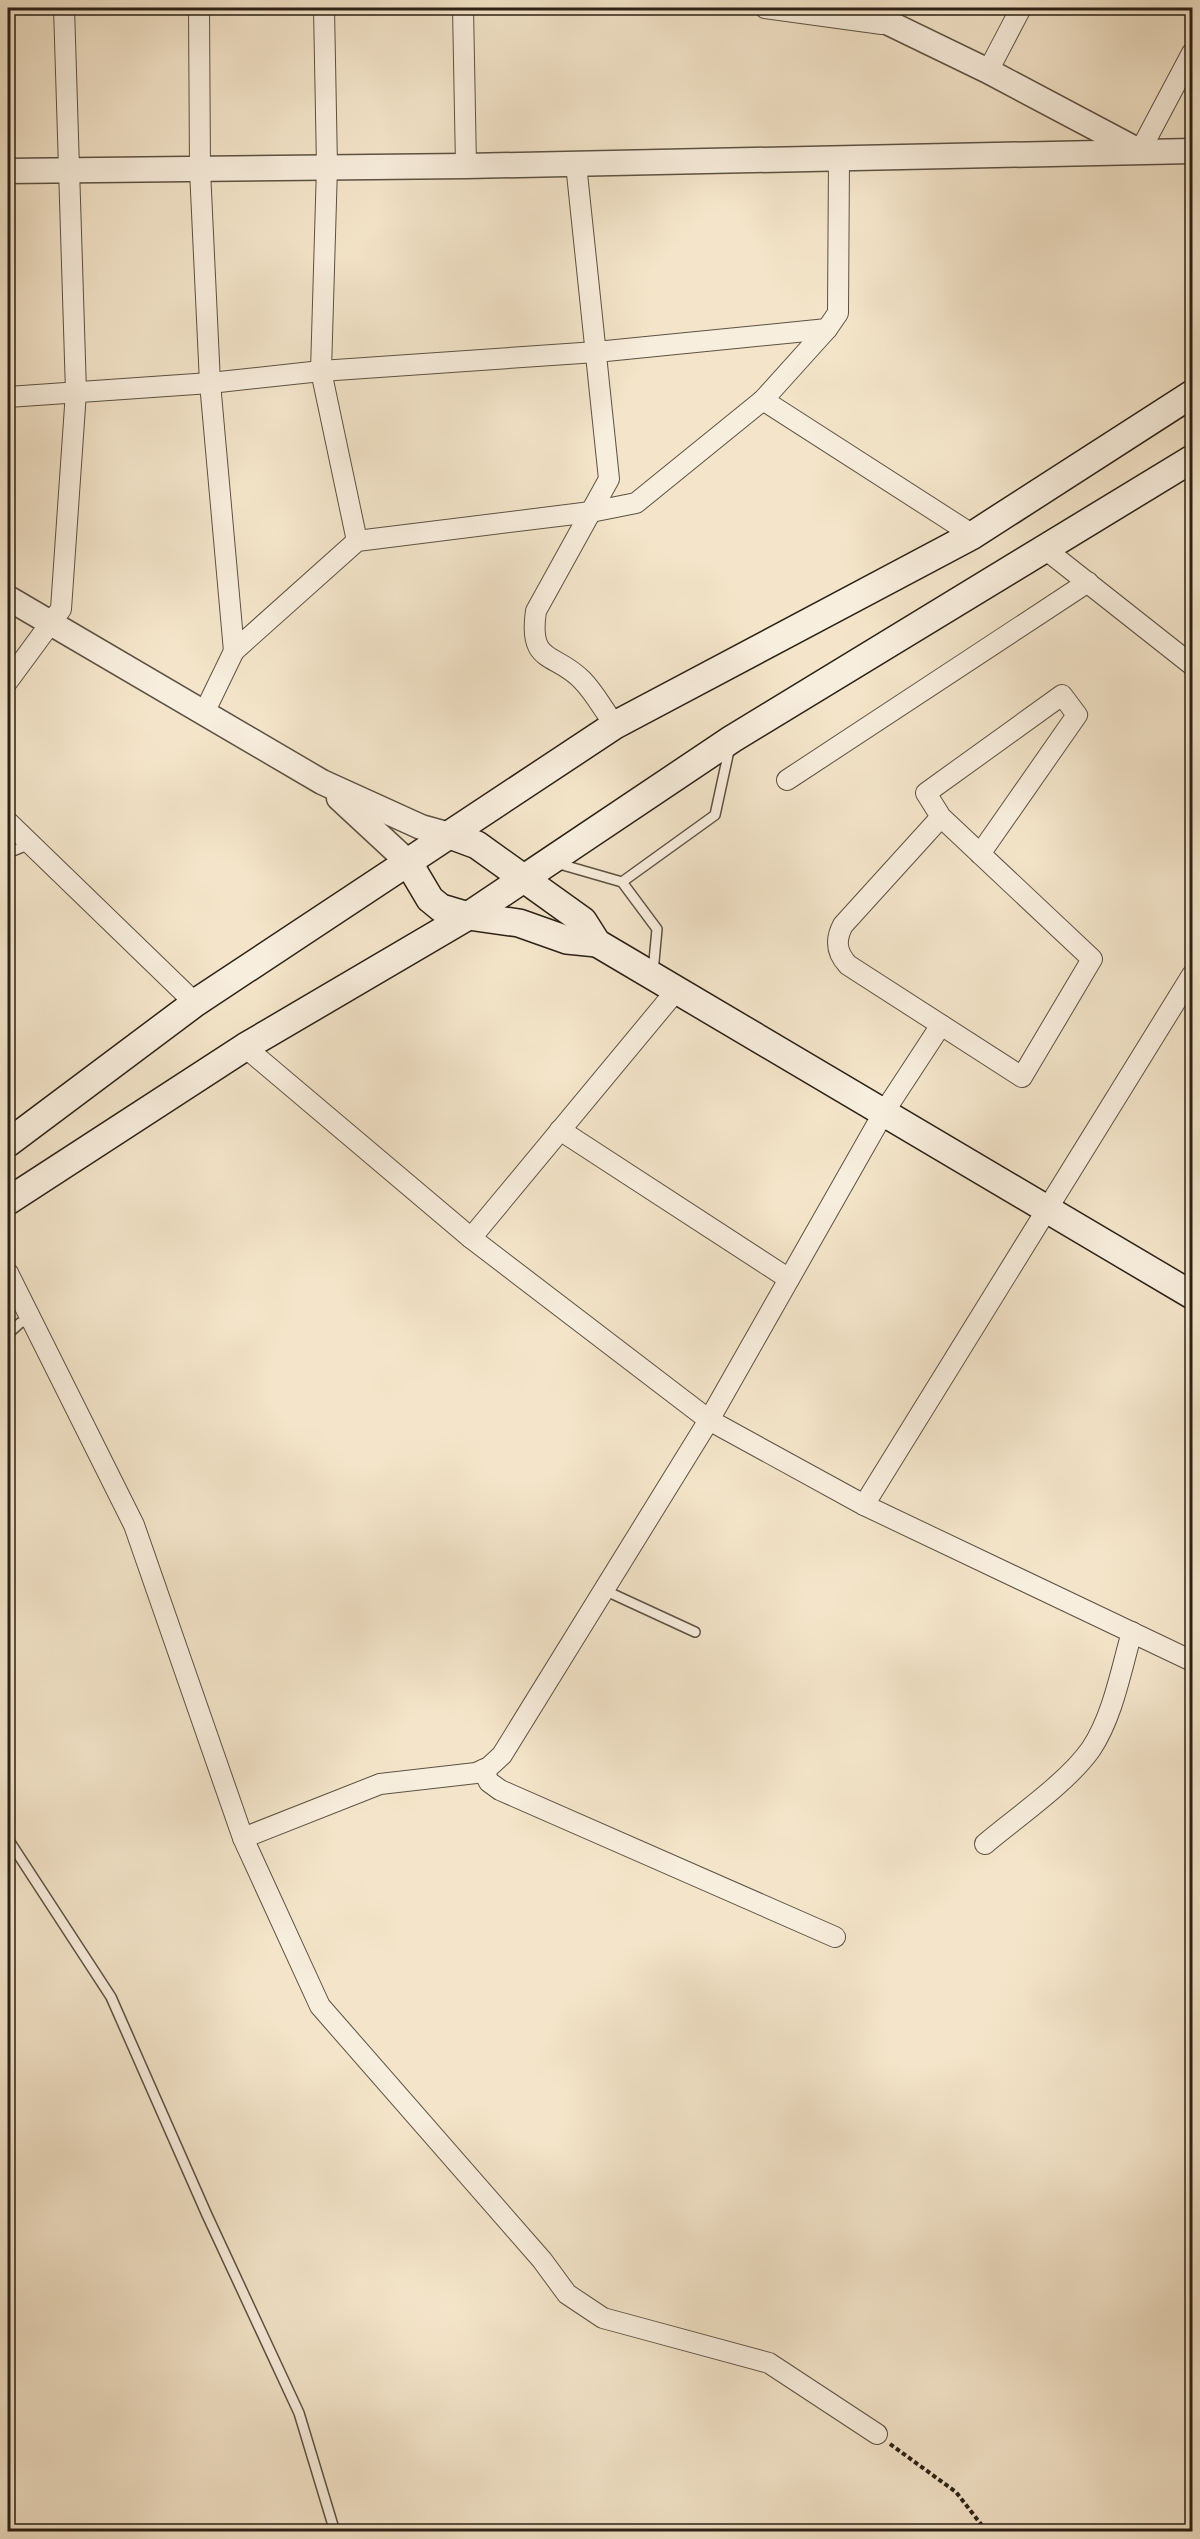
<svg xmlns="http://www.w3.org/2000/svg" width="1200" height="2539" font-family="'IM FELL Double Pica',serif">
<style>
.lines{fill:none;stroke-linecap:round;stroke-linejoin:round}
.service-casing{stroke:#5c5243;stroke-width:12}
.minor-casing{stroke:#5c5243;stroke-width:22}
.tertiary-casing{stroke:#5c5243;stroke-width:27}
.secondary-casing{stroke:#2a2116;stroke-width:30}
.path{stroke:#2a2116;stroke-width:4;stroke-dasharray:4.5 3;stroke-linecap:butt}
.service{stroke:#f8eedd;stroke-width:9}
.minor{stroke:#f8eedd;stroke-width:20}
.tertiary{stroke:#f8eedd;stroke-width:24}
.secondary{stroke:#f8eedd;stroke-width:27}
</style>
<rect width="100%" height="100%" fill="#f4e5ca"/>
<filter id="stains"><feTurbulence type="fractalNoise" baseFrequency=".00333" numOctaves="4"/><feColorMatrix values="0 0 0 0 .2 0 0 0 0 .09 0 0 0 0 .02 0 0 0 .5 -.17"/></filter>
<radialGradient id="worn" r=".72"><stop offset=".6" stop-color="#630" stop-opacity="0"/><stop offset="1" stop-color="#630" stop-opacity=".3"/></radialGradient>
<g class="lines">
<defs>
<g id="service">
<path d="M 8,853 L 30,844"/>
<path d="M 556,863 L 622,882 L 715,815 L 730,746"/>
<path d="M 622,882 L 657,929 L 653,972"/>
<path d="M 8,1334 L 20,1323 L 31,1319"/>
<path d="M 604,1590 L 695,1632"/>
<path d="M 8,1839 L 111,1997 L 207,2215 L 299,2413 L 335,2532"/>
</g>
<g id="minor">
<path d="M 199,8 L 200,170 L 210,383 L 234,651"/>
<path d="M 324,8 L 327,167 L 321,371 L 357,541"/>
<path d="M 463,8 L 466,166"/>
<path d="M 765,8 L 882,24"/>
<path d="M 988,71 L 1021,8"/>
<path d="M 1140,151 L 1192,53"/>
<path d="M 576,164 L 609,479 L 536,611 C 528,665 555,652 582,680 C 595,693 604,711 615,725"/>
<path d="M 8,397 L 210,383 L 321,371 L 596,352 L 827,329"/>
<path d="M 763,400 L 973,535"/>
<path d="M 1045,549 L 1192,665"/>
<path d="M 8,681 L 61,609 L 76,392 L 64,8"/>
<path d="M 204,713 L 234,651 L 357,541 L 591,512 L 636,503 L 763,400 L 827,329 L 838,313 L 839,158"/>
<path d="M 787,780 L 1088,582"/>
<path d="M 941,817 L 843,925 C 835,940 836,952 848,965 L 1022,1077 L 1092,959 L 941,817 L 926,793 L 1062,695 L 1077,715 L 980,854"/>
<path d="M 8,822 L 195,1003"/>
<path d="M 245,1047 L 471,1238 L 709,1420 L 864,1505 L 1192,1661"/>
<path d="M 560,1130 L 789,1279"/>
<path d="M 471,1238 L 675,992"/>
<path d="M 8,1273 L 134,1525 L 243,1838 L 380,1784 L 476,1773 L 489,1767 L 502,1755 L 709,1420 L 884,1112 L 941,1025"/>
<path d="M 864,1505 L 1192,975"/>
<path d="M 483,1770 L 489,1782 L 500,1790 L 835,1937"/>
<path d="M 243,1838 L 320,2006 L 542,2260 L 567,2294 L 603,2318 L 769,2363 L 877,2434"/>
<path d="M 985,1844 C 1017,1817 1068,1782 1091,1749 C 1113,1716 1121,1670 1132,1632"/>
</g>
<g id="tertiary">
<path d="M 858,8 L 988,71 L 1137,150"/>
<path d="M 8,171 L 466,166 L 1192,151"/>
<path d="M 8,598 L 322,782 L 421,827 L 450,835"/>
<path d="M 339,798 L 408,862"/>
</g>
<g id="secondary">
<path d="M 450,835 L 477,845 L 583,921 L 597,943 L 1192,1295"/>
<path d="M 408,862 L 430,899 L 441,908 L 468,916 L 519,923 L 567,940 L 597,943"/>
<path d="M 8,1143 L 195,1003 L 615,725 L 973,535 L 1192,394"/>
<path d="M 8,1201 L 245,1047 L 468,916 L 732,739 L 1192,459"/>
</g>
</defs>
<use href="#service" class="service-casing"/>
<use href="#minor" class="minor-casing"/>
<use href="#tertiary" class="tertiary-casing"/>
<use href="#secondary" class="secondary-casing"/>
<path class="path" d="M 890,2444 L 956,2492 L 987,2532"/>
<use href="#service" class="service"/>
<use href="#minor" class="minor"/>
<use href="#tertiary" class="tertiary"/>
<use href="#secondary" class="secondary"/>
</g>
<rect width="1200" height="2539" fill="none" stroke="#f4e5ca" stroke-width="30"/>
<rect x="9" y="9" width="1182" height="2521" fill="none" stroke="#2a2116" stroke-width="3"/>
<rect x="15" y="15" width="1170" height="2509" fill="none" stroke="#2a2116" stroke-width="1.5"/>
<rect width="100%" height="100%" filter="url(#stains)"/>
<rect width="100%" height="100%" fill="url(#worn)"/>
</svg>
